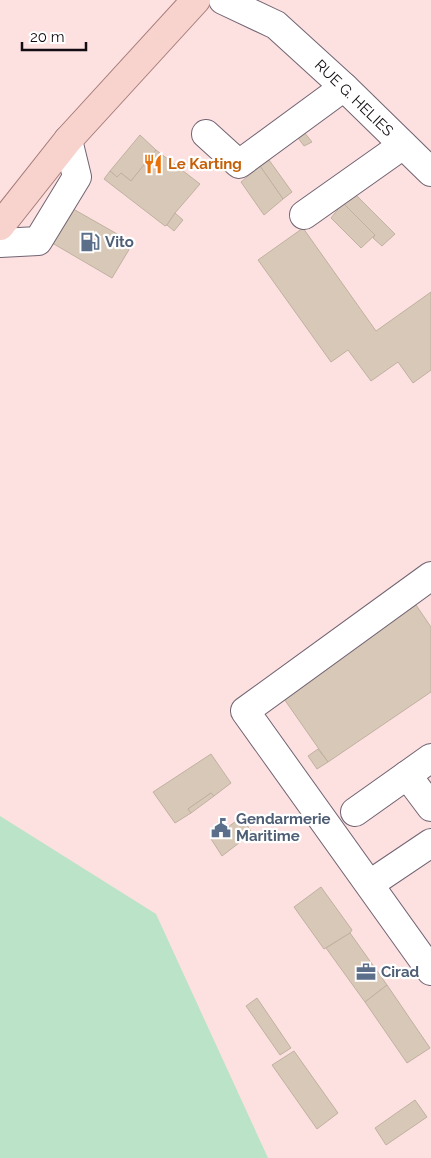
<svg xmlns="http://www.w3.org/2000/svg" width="431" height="1158" font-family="Raleway,sans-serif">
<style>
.commercial{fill:#fce1e0}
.green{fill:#bae3c8}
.building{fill:#d8c8b7;stroke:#c1b1a0}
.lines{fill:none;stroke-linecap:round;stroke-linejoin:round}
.minor-casing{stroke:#726473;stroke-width:30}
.major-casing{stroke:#a57b78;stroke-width:30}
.minor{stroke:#fff;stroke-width:28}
.major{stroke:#f8d3ce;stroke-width:28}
.labels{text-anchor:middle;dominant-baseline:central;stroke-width:4.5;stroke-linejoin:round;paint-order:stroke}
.street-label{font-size:15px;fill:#130d13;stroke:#fff}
.food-label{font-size:15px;font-weight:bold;fill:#c56008;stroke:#fff;text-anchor:start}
.service-label{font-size:15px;font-weight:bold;fill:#4e5e75;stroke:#fff;text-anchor:start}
</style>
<rect width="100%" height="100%" fill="#fcecfe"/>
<rect class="commercial" x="0" y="0" width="431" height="1158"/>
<path class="green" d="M 0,816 L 156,914 L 268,1158 L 0,1158 Z"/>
<g class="building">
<path d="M 299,126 L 312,142 L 304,146 L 293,131 Z"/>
<path d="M 140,135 L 156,150 L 131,181 L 121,173 L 117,177 L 110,171 Z"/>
<path d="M 156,150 L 200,184 L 175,213 L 167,225 L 165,226 L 104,179 L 110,171 L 117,177 L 121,173 L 131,181 Z"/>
<path d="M 269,160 L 292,192 L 283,199 L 260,166 Z"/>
<path d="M 260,166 L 283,199 L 264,215 L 241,182 Z"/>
<path d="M 355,194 L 395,234 L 382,246 L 373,238 L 375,235 L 343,203 Z"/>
<path d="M 343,203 L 375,235 L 361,248 L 331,218 Z"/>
<path d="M 68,206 L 133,243 L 112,278 L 47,240 Z"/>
<path d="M 175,213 L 183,220 L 174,231 L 167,225 Z"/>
<path d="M 303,228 L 376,331 L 431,292 L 431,370 L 413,383 L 398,362 L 371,381 L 348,350 L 331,362 L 258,260 Z"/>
<path d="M 416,605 L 431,627 L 431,692 L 328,762 L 282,696 Z"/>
<path d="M 318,749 L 328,762 L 317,769 L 308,756 Z"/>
<path d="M 211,754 L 231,783 L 214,796 L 211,793 L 188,809 L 191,813 L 175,823 L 153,792 Z"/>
<path d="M 211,793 L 214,796 L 191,813 L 188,809 Z"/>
<path d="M 242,817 L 252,833 L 222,856 L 211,839 Z"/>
<path d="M 321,887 L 352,930 L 350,933 L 324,949 L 294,907 Z"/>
<path d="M 350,933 L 387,985 L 365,1002 L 326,948 Z"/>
<path d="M 387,985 L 430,1048 L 407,1063 L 365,1002 Z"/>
<path d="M 257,998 L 291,1048 L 280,1055 L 246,1006 Z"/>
<path d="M 294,1051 L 338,1113 L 317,1129 L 272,1065 Z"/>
<path d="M 415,1100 L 427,1117 L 386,1145 L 375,1128 Z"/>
</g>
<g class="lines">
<defs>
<g id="minor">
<path d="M 223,0 L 276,25 L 344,87 L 431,172"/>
<path d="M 206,134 L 239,164 L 344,87"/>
<path d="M 304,215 L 403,145"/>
<path d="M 0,243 L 38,241 L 77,177 L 68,140"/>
<path d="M 431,576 L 245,711 L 431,971"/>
<path d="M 407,775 L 431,807"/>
<path d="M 355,812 L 431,758"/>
<path d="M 370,884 L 431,843"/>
</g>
<path id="major" d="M 0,226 L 68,140 L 196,0"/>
</defs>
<use href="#minor" class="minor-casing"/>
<use href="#major" class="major-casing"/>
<use href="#minor" class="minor"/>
<use href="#major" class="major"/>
</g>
<defs>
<symbol id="restaurant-bare" viewBox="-9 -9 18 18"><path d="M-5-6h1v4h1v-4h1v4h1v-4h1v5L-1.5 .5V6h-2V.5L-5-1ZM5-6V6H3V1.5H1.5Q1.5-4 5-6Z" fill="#e8710a" stroke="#fff" stroke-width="2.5" paint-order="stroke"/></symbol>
<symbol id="fuel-bare" viewBox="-9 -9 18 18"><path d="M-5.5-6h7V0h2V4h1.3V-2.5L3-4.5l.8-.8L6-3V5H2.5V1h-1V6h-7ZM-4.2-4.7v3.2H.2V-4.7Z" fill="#5c6f8a" stroke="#fff" stroke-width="2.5" paint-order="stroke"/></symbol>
<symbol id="civic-bare" viewBox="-9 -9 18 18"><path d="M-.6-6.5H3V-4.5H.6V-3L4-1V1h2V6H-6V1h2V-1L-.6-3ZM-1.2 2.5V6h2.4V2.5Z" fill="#5c6f8a" stroke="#fff" stroke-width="2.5" paint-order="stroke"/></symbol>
<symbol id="office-bare" viewBox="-9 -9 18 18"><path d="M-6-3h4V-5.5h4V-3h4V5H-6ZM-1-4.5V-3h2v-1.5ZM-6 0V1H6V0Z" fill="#5c6f8a" stroke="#fff" stroke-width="2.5" paint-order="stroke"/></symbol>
</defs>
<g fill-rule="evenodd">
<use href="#restaurant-bare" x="139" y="150" width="28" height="28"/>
<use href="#fuel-bare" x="76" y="228" width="28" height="28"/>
<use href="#civic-bare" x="207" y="814" width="28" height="28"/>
<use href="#office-bare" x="352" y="958" width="28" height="28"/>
</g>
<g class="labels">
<g class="street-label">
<text transform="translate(354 98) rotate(44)">RUE G. HELIES</text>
</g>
<g class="food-label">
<text x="168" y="164">Le Karting</text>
</g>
<g class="service-label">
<text x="105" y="242">Vito</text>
<text x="236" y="819">Gendarmerie<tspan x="236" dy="17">Maritime</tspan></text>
<text x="381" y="972">Cirad</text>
</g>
</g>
<path d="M22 42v8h64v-8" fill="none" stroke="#130d13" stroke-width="2.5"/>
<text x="30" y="42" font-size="15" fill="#130d13" stroke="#ffffff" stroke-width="4" paint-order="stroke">20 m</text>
</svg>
